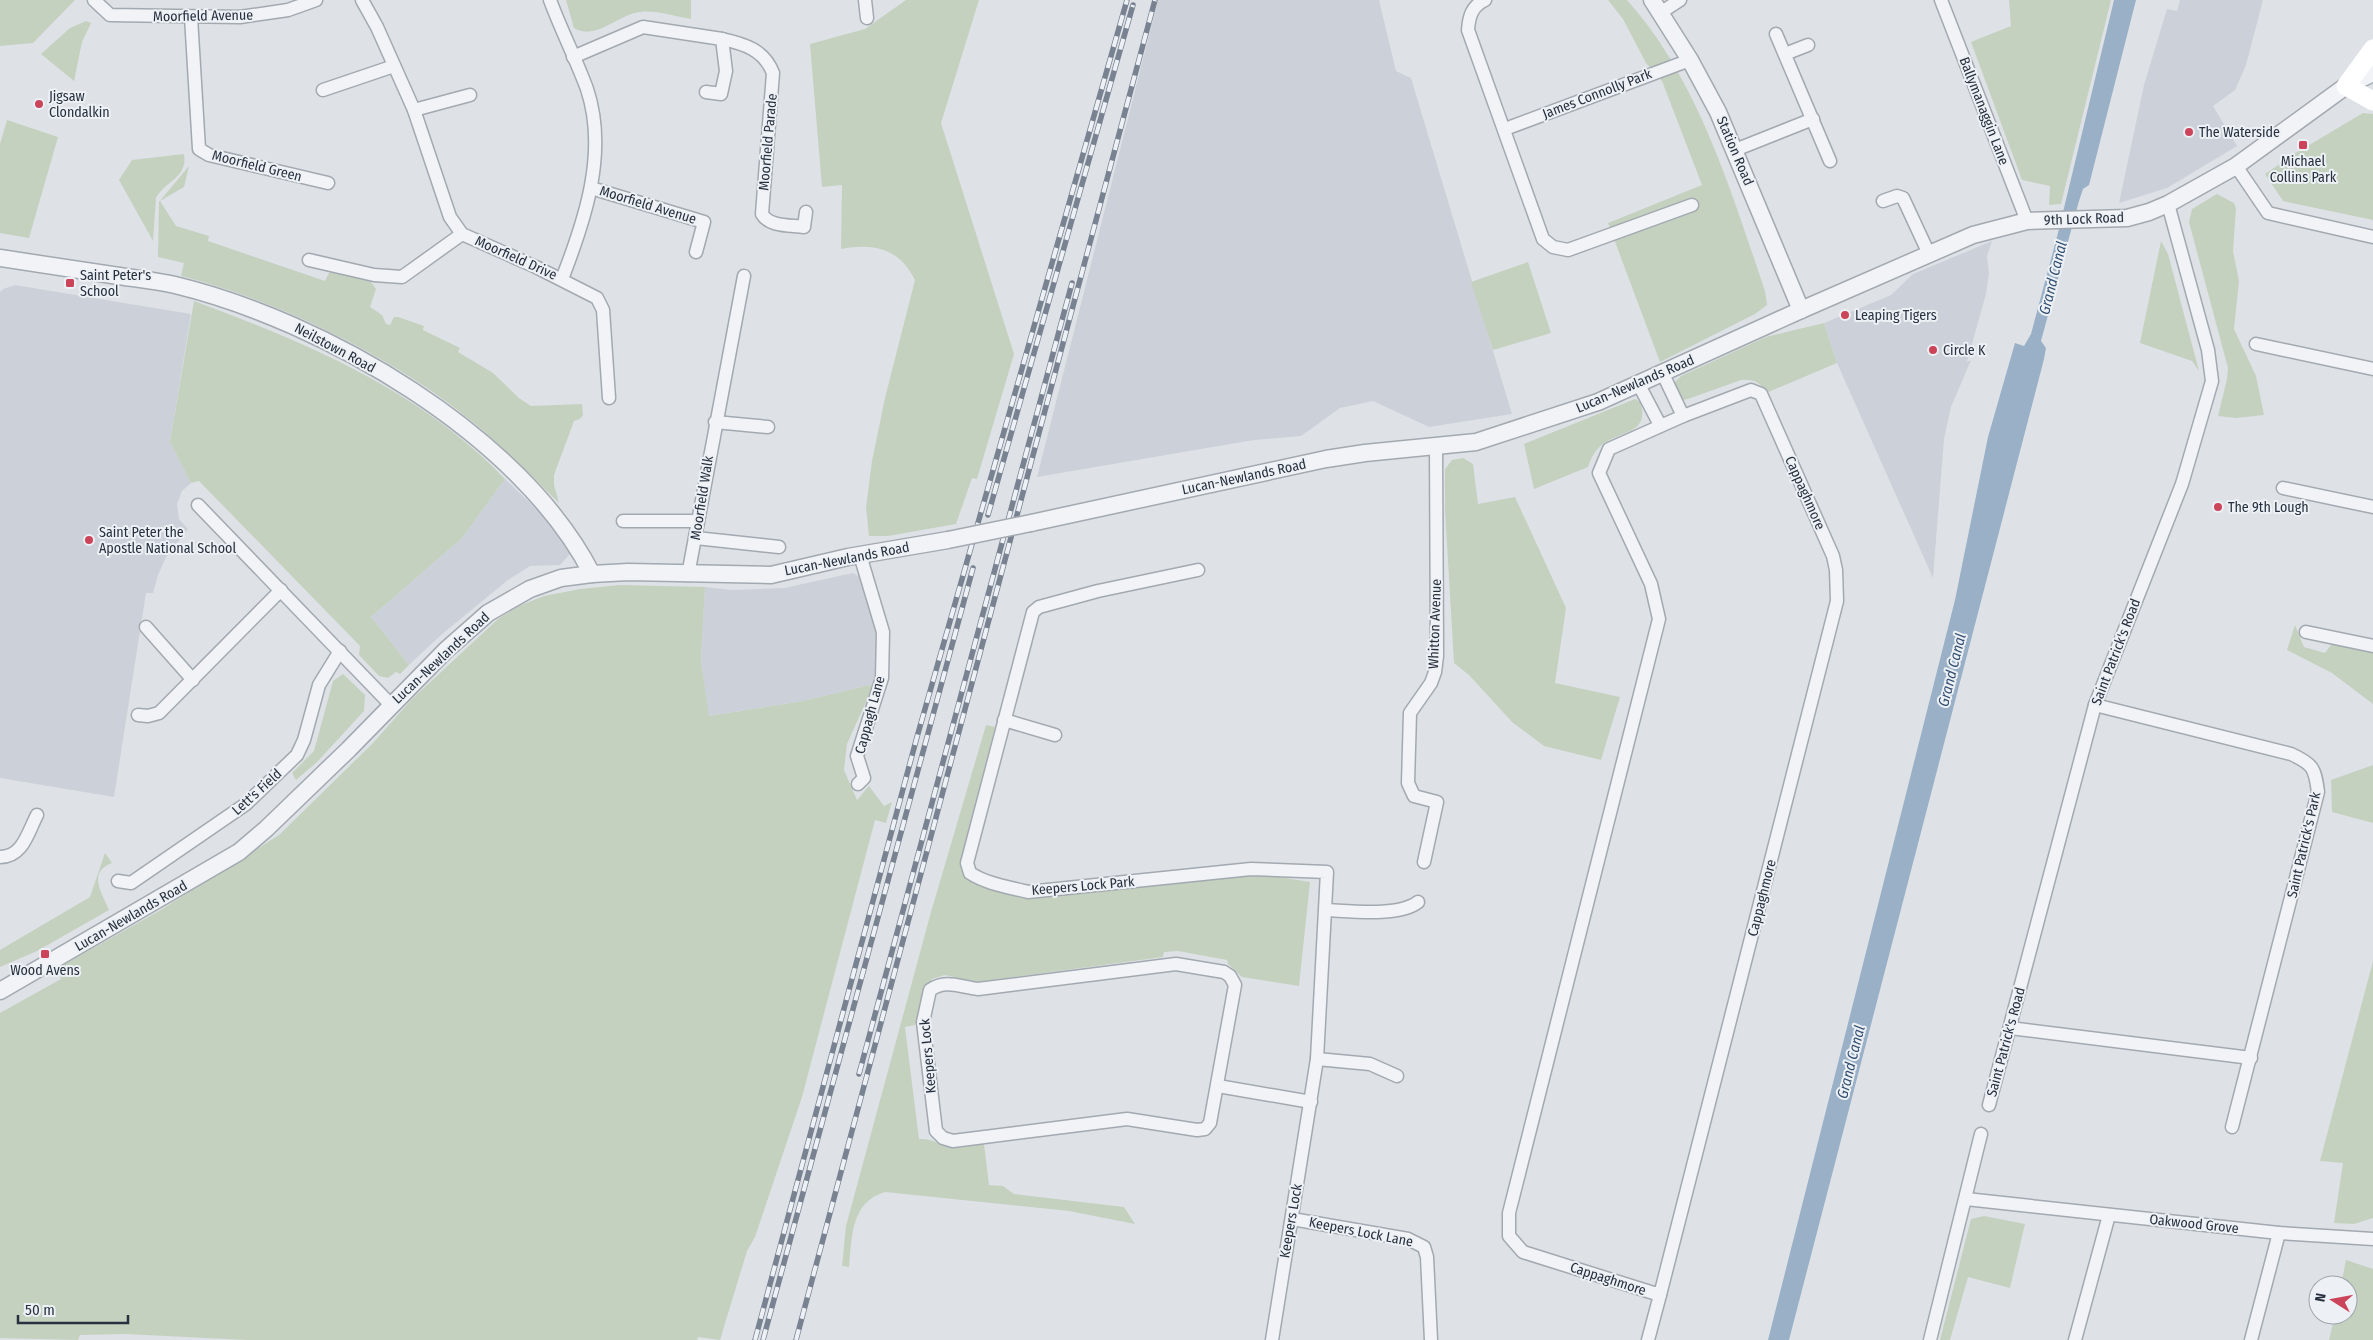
<svg xmlns="http://www.w3.org/2000/svg" width="2373" height="1340" font-family="'Fira Sans Condensed',sans-serif">
<style>
.built{fill:#ccd1d9}
.green{fill:#c4d1bf}
.water{fill:#99b0c7}
.lines{fill:none;stroke-linecap:round;stroke-linejoin:round}
.minor-casing{stroke:#a3a9b1;stroke-width:15}
.tertiary-casing{stroke:#a3a9b1;stroke-width:19}
.minor{stroke:#f1f3f6;stroke-width:12}
.tertiary{stroke:#f1f3f6;stroke-width:16}
.secondary{stroke:#fff;stroke-width:19}
.rail-casing{stroke:#788291;stroke-width:5.5}
.rail{stroke:#edf1f5;stroke-width:4;stroke-dasharray:11;stroke-linecap:butt}
.tertiary-bridge-casing{stroke:#a3a9b1;stroke-width:19;stroke-linecap:butt}
.tertiary-bridge{stroke:#f1f3f6;stroke-width:16}
.poi-dot{fill:#cc445a;stroke:#edf1f5;stroke-width:2}
.labels{text-anchor:middle;dominant-baseline:central;stroke-width:4;stroke-linejoin:round;paint-order:stroke}
.street-label{font-size:14px;fill:#27303e;stroke:#edf1f5}
.poi-label{font-size:14px;fill:#27303e;stroke:#edf1f5;text-anchor:start}
.water-label{font-size:15px;font-style:italic;fill:#324f71;stroke:#edf1f5}
</style>
<rect width="100%" height="100%" fill="#dee2e7"/>
<g class="built">
<path d="M 1158,0 L 1379,0 L 1396,71 L 1411,78 L 1512,414 L 1429,427 L 1373,401 L 1340,408 L 1301,436 L 1254,440 L 1037,477 Z"/>
<path d="M 2180,0 L 2263,0 L 2246,65 L 2235,90 L 2213,106 L 2237,146 L 2167,188 L 2119,203 L 2144,85 L 2167,9 L 2177,11 Z"/>
<path d="M 1992,241 L 1987,256 L 1989,273 L 1986,294 L 1967,362 L 1971,360 L 1951,407 L 1944,439 L 1933,578 L 1837,363 L 1824,323 L 1891,295 L 1913,274 Z"/>
<path d="M 15,285 L 191,314 L 170,442 L 191,483 L 182,491 L 177,504 L 179,519 L 188,529 L 166,557 L 158,575 L 153,593 L 146,593 L 114,797 L 0,778 L 0,292 L 3,289 Z"/>
<path d="M 505,479 L 549,521 L 570,554 L 560,565 L 530,566 L 508,580 L 441,635 L 409,665 L 371,617 L 462,538 Z"/>
<path d="M 853,573 L 861,578 L 876,623 L 878,643 L 874,684 L 803,701 L 708,716 L 701,661 L 705,587 L 732,590 L 784,588 Z"/>
</g>
<g class="green">
<path d="M 0,0 L 75,0 L 33,43 L 0,46 Z"/>
<path d="M 566,0 L 691,0 L 691,19 C 674,16 651,8 634,13 C 614,19 594,40 574,28 Z"/>
<path d="M 906,0 L 979,0 L 941,123 L 1014,354 L 977,479 L 972,478 L 956,524 L 888,536 L 869,536 L 866,507 L 872,461 L 885,398 L 915,280 C 899,248 874,243 841,249 L 842,185 L 822,187 L 810,44 L 865,29 Z"/>
<path d="M 1608,0 L 1627,0 C 1698,79 1731,191 1765,291 L 1767,305 L 1755,314 L 1660,362 L 1608,223 L 1702,185 L 1662,81 L 1646,63 L 1623,19 Z"/>
<path d="M 2009,0 L 2111,0 L 2061,204 L 2049,205 L 2050,186 L 2022,180 L 1971,42 L 2011,26 Z"/>
<path d="M 86,21 L 91,23 L 82,42 L 74,81 L 41,54 L 70,28 Z"/>
<path d="M 2363,113 L 2373,114 L 2373,220 L 2283,201 L 2265,174 L 2294,154 Z"/>
<path d="M 7,120 L 58,137 L 29,238 L 0,233 L 0,144 Z"/>
<path d="M 184,154 C 188,178 165,181 156,198 L 153,241 L 119,180 L 132,160 Z"/>
<path d="M 189,166 L 184,187 L 160,201 L 176,226 L 209,236 L 208,241 L 325,281 L 329,273 L 335,269 L 371,282 L 376,289 L 370,307 L 382,315 L 386,324 L 390,325 L 394,317 L 398,317 L 424,326 L 423,330 L 460,348 L 458,352 L 493,373 L 519,398 L 531,406 L 582,404 L 583,415 L 580,419 L 574,421 L 554,475 L 554,485 L 559,503 C 531,475 504,448 474,423 C 397,359 278,300 181,276 L 184,263 L 158,257 L 159,202 Z"/>
<path d="M 2217,194 L 2234,203 L 2236,208 L 2233,251 L 2239,281 L 2234,329 L 2256,376 L 2264,415 L 2236,418 L 2218,416 L 2227,379 L 2228,368 L 2189,222 L 2192,209 Z"/>
<path d="M 2161,241 L 2168,254 L 2199,371 L 2192,361 L 2140,343 Z"/>
<path d="M 1528,262 L 1551,333 L 1493,350 L 1471,282 Z"/>
<path d="M 194,301 C 307,343 420,390 505,479 L 462,538 L 371,617 L 409,665 L 400,674 L 396,672 L 388,678 L 379,676 L 359,655 L 360,646 L 199,481 L 191,483 L 170,442 Z"/>
<path d="M 1824,323 L 1837,363 L 1766,393 C 1761,382 1753,379 1741,380 L 1688,399 L 1682,400 L 1677,397 L 1674,383 L 1681,376 L 1766,337 Z"/>
<path d="M 1635,399 L 1640,402 C 1651,433 1621,431 1603,444 C 1595,450 1591,458 1588,467 L 1534,489 L 1524,444 Z"/>
<path d="M 1463,458 L 1473,464 L 1478,504 L 1515,497 L 1566,608 L 1555,683 L 1620,697 L 1601,760 L 1544,746 L 1512,722 L 1469,675 L 1454,663 L 1445,510 L 1445,469 L 1452,460 Z"/>
<path d="M 620,585 L 705,587 L 701,661 L 709,716 L 803,701 L 874,684 L 847,744 L 844,770 L 857,800 L 869,786 L 884,806 L 892,802 L 886,823 L 875,820 L 802,1097 L 755,1237 L 747,1251 L 720,1340 L 698,1337 L 697,1340 L 247,1340 L 125,1334 L 80,1335 L 78,1340 L 0,1338 L 0,1013 L 61,979 L 58,968 L 159,911 L 279,835 L 373,743 L 412,699 L 498,619 L 519,606 L 544,596 L 580,589 Z"/>
<path d="M 2295,625 L 2304,647 L 2325,653 L 2331,645 L 2340,644 L 2373,651 L 2373,704 L 2332,673 L 2287,650 Z"/>
<path d="M 343,674 L 365,695 L 364,711 L 317,762 L 296,780 L 292,773 L 314,751 L 333,681 Z"/>
<path d="M 986,725 L 995,727 L 961,861 L 965,878 L 1030,899 L 1260,874 L 1310,882 L 1299,986 L 1242,977 L 1228,964 L 1227,960 L 1178,951 L 1164,952 L 1163,957 L 976,982 L 945,975 L 932,979 L 924,991 L 915,1025 L 905,1027 L 919,1139 C 937,1139 936,1145 951,1147 C 961,1149 974,1145 984,1144 L 989,1185 L 1003,1186 L 1014,1194 L 1124,1207 L 1135,1224 L 1069,1211 L 885,1192 C 851,1202 852,1236 849,1267 L 842,1266 L 846,1226 L 931,912 Z"/>
<path d="M 2373,765 L 2373,823 L 2332,812 L 2331,780 Z"/>
<path d="M 105,853 L 112,863 C 87,872 102,893 109,910 L 37,951 L 0,967 L 0,950 L 90,897 Z"/>
<path d="M 2373,961 L 2373,1218 L 2354,1224 L 2334,1223 L 2343,1163 L 2320,1161 Z"/>
<path d="M 1984,1216 L 2025,1224 L 2010,1288 L 1968,1277 L 1950,1340 L 1940,1340 L 1971,1219 Z"/>
<path d="M 2346,1260 L 2373,1269 L 2373,1340 L 2329,1340 L 2335,1315 L 2348,1315 L 2348,1285 L 2341,1285 Z"/>
</g>
<path class="water" d="M 2114,0 L 2136,0 L 2089,185 L 2083,189 L 2079,201 L 2041,341 L 2046,348 L 2044,359 L 1789,1340 L 1768,1340 L 1955,600 L 1988,437 L 2015,343 L 2024,346 L 2031,334 L 2058,233 Z"/>
<g class="lines">
<defs>
<g id="minor">
<path d="M 94,0 L 110,15 L 240,17 L 288,10 L 316,0"/>
<path d="M 362,0 L 377,27 L 414,110 L 450,217 L 462,234 L 536,267 L 597,298 L 603,310 L 609,398"/>
<path d="M 550,0 C 561,30 576,59 587,89 C 608,152 585,220 562,279"/>
<path d="M 865,0 L 867,18"/>
<path d="M 1485,0 C 1472,6 1469,16 1468,30 L 1543,239 L 1553,247 L 1568,250 L 1692,205"/>
<path d="M 1941,0 L 2027,221"/>
<path d="M 1660,13 L 1680,0"/>
<path d="M 191,17 L 199,149 L 209,155 L 328,183"/>
<path d="M 1776,34 L 1830,161"/>
<path d="M 722,39 C 745,44 764,50 773,73 L 762,214 C 769,227 791,225 804,227 L 806,212"/>
<path d="M 1785,54 L 1808,45"/>
<path d="M 573,57 L 643,27 L 722,39 L 726,71 L 721,94 L 706,92"/>
<path d="M 323,90 L 394,66"/>
<path d="M 414,110 L 470,95"/>
<path d="M 1505,129 L 1690,60"/>
<path d="M 1735,150 L 1813,119"/>
<path d="M 2236,166 L 2268,213 L 2373,237"/>
<path d="M 591,188 L 704,222 L 696,252"/>
<path d="M 1883,201 L 1897,196 L 1903,198 L 1929,254"/>
<path d="M 309,260 L 374,275 L 402,277 L 462,234"/>
<path d="M 2256,344 L 2373,369"/>
<path d="M 1663,374 L 1683,416"/>
<path d="M 1639,385 L 1660,425"/>
<path d="M 1751,390 L 1761,394 L 1833,556 L 1836,570 L 1837,601 L 1660,1295 L 1523,1252 L 1509,1236 L 1509,1213 L 1659,619 L 1651,584 L 1599,473 L 1609,449 L 1683,416 Z"/>
<path d="M 715,422 L 768,427"/>
<path d="M 2283,488 L 2373,507"/>
<path d="M 198,505 L 391,705"/>
<path d="M 623,521 L 698,521"/>
<path d="M 696,538 L 779,547"/>
<path d="M 1198,570 L 1098,591 L 1039,607 L 1033,612 L 967,863 L 970,873 C 987,884 1008,887 1028,892 L 1251,869 L 1327,872 L 1317,1059 L 1272,1340"/>
<path d="M 688,575 L 744,276"/>
<path d="M 146,627 L 193,680"/>
<path d="M 2306,632 L 2373,646"/>
<path d="M 2095,705 L 2291,754 C 2313,764 2315,768 2318,792 L 2232,1127"/>
<path d="M 138,715 L 148,716 L 159,713 L 281,590"/>
<path d="M 1004,720 L 1055,735"/>
<path d="M 858,784 L 864,778 L 857,756 L 882,678 L 883,632 L 860,555"/>
<path d="M 0,857 C 23,857 28,832 37,815"/>
<path d="M 1424,862 L 1437,802 L 1414,796 L 1408,783 L 1410,713 L 1431,683 L 1435,672 L 1437,656 L 1436,447"/>
<path d="M 118,881 L 131,883 L 246,804 L 297,755 L 304,740 L 319,685 L 340,651"/>
<path d="M 1326,910 C 1350,911 1399,917 1418,902"/>
<path d="M 1176,964 L 1224,972 L 1230,976 L 1235,985 L 1210,1123 L 1205,1129 L 1197,1130 L 1127,1119 L 953,1141 L 943,1138 L 936,1131 L 923,1022 L 930,990 C 946,979 960,987 978,989 Z"/>
<path d="M 2010,1028 L 2251,1058"/>
<path d="M 1317,1059 L 1370,1064 L 1397,1076"/>
<path d="M 1218,1086 L 1311,1102"/>
<path d="M 1989,1105 L 2095,705 L 2182,484 L 2212,381 L 2208,350 L 2168,204"/>
<path d="M 1966,1199 L 2279,1233 L 2373,1239"/>
<path d="M 1292,1219 L 1408,1239 L 1424,1247 L 1427,1257 L 1431,1340"/>
<path d="M 1648,1340 L 1660,1295"/>
<path d="M 1930,1340 L 1981,1134"/>
<path d="M 2075,1340 L 2109,1215"/>
<path d="M 2251,1340 L 2279,1233"/>
</g>
<g id="tertiary">
<path d="M 1652,0 L 1690,60 L 1718,112 L 1801,310"/>
<path d="M 0,258 C 40,264 80,270 119,276 C 138,279 157,281 175,285 C 324,321 521,435 592,574"/>
<path d="M 1031,523 L 1326,459 L 1365,453 L 1476,442 L 1598,402 L 1801,310 L 1973,235 L 2027,221 L 2127,218 L 2149,212 L 2168,204 L 2236,166 L 2346,86 L 2373,73"/>
<path d="M 0,991 L 239,852 L 266,829 L 349,749 L 446,650 L 488,613 L 530,589 L 561,578 L 592,574 L 628,572 L 771,575 L 848,557 L 948,540"/>
</g>
</defs>
<use href="#minor" class="minor-casing"/>
<use href="#tertiary" class="tertiary-casing"/>
<use href="#minor" class="minor"/>
<use href="#tertiary" class="tertiary"/>
<path class="secondary" d="M 2373,49 L 2346,86 L 2373,101"/>
<defs>
<g id="rail">
<path d="M 988,515 L 1133,5"/>
<path d="M 859,1074 L 1072,283"/>
<path d="M 755,1340 L 917,737 L 1127,0"/>
<path d="M 763,1340 L 973,568"/>
<path d="M 796,1340 L 1155,0"/>
</g>
</defs>
<use href="#rail" class="rail-casing"/>
<use href="#rail" class="rail"/>
<defs>
<path id="tertiary-bridge" d="M 948,540 L 1031,523"/>
</defs>
<use href="#tertiary-bridge" class="tertiary-bridge-casing"/>
<use href="#tertiary-bridge" class="tertiary-bridge"/>
</g>
<g class="poi-dot">
<circle cx="39" cy="104" r="5"/>
<circle cx="2189" cy="132" r="5"/>
<rect x="2298" y="140" width="10" height="10" rx="2.5"/>
<rect x="65" y="278" width="10" height="10" rx="2.5"/>
<circle cx="1845" cy="315" r="5"/>
<circle cx="1933" cy="350" r="5"/>
<circle cx="2218" cy="507" r="5"/>
<circle cx="89" cy="540" r="5"/>
<rect x="40" y="949" width="10" height="10" rx="2.5"/>
</g>
<g class="labels">
<g class="street-label">
<text transform="translate(203 16) rotate(-1)">Moorfield Avenue</text>
<text transform="translate(1597 94) rotate(-21)">James Connolly Park</text>
<text transform="translate(1984 111) rotate(69)">Ballymanaggin Lane</text>
<text transform="translate(768 142) rotate(-85)">Moorfield Parade</text>
<text transform="translate(1735 151) rotate(67)">Station Road</text>
<text transform="translate(257 166) rotate(14)">Moorfield Green</text>
<text transform="translate(648 205) rotate(17)">Moorfield Avenue</text>
<text transform="translate(2084 219) rotate(-2)">9th Lock Road</text>
<text transform="translate(516 258) rotate(24)">Moorfield Drive</text>
<text transform="translate(335 348) rotate(28)">Neilstown Road</text>
<text transform="translate(1635 384) rotate(-23)">Lucan-Newlands Road</text>
<text transform="translate(1244 477) rotate(-12)">Lucan-Newlands Road</text>
<text transform="translate(1805 493) rotate(66)">Cappaghmore</text>
<text transform="translate(702 498) rotate(-81)">Moorfield Walk</text>
<text transform="translate(847 559) rotate(-11)">Lucan-Newlands Road</text>
<text transform="translate(1435 624) rotate(-88)">Whitton Avenue</text>
<text transform="translate(2116 652) rotate(-69)">Saint Patrick's Road</text>
<text transform="translate(441 658) rotate(-43)">Lucan-Newlands Road</text>
<text transform="translate(870 715) rotate(-75)">Cappagh Lane</text>
<text transform="translate(257 792) rotate(-42)">Lett's Field</text>
<text transform="translate(2304 845) rotate(-77)">Saint Patrick's Park</text>
<text transform="translate(1083 886) rotate(-5)">Keepers Lock Park</text>
<text transform="translate(1762 898) rotate(-76)">Cappaghmore</text>
<text transform="translate(131 916) rotate(-30)">Lucan-Newlands Road</text>
<text transform="translate(2006 1042) rotate(-75)">Saint Patrick's Road</text>
<text transform="translate(928 1056) rotate(-95)">Keepers Lock</text>
<text transform="translate(1291 1221) rotate(-80)">Keepers Lock</text>
<text transform="translate(2194 1224) rotate(6)">Oakwood Grove</text>
<text transform="translate(1361 1232) rotate(11)">Keepers Lock Lane</text>
<text transform="translate(1608 1279) rotate(18)">Cappaghmore</text>
</g>
<g class="poi-label">
<text x="49" y="96">Jigsaw<tspan x="49" dy="16">Clondalkin</tspan></text>
<text x="2199" y="132">The Waterside</text>
<text x="2303" y="161" text-anchor="middle">Michael<tspan x="2303" dy="16">Collins Park</tspan></text>
<text x="80" y="275">Saint Peter's<tspan x="80" dy="16">School</tspan></text>
<text x="1855" y="315">Leaping Tigers</text>
<text x="1943" y="350">Circle K</text>
<text x="2228" y="507">The 9th Lough</text>
<text x="99" y="532">Saint Peter the<tspan x="99" dy="16">Apostle National School</tspan></text>
<text x="45" y="970" text-anchor="middle">Wood Avens</text>
</g>
<g class="water-label">
<text transform="translate(2053 278) rotate(-76)">Grand Canal</text>
<text transform="translate(1952 670) rotate(-76)">Grand Canal</text>
<text transform="translate(1851 1062) rotate(-76)">Grand Canal</text>
</g>
</g>
<g transform="translate(2333 1300) rotate(281)"><circle r="24" fill="#edf1f5" stroke="#9ea4ac"/>
<path d="M0-4L9 19L0 12L-9 19Z" fill="#cc445a"/>
<text y="-8" font-size="14" font-weight="bold" text-anchor="middle" fill="#27303e">N</text>
</g>
<path d="M18 1315v8h110v-8" fill="none" stroke="#27303e" stroke-width="2.5"/>
<text x="25" y="1315" font-size="15" fill="#27303e" stroke="#edf1f5" stroke-width="4" paint-order="stroke">50 m</text>
</svg>
